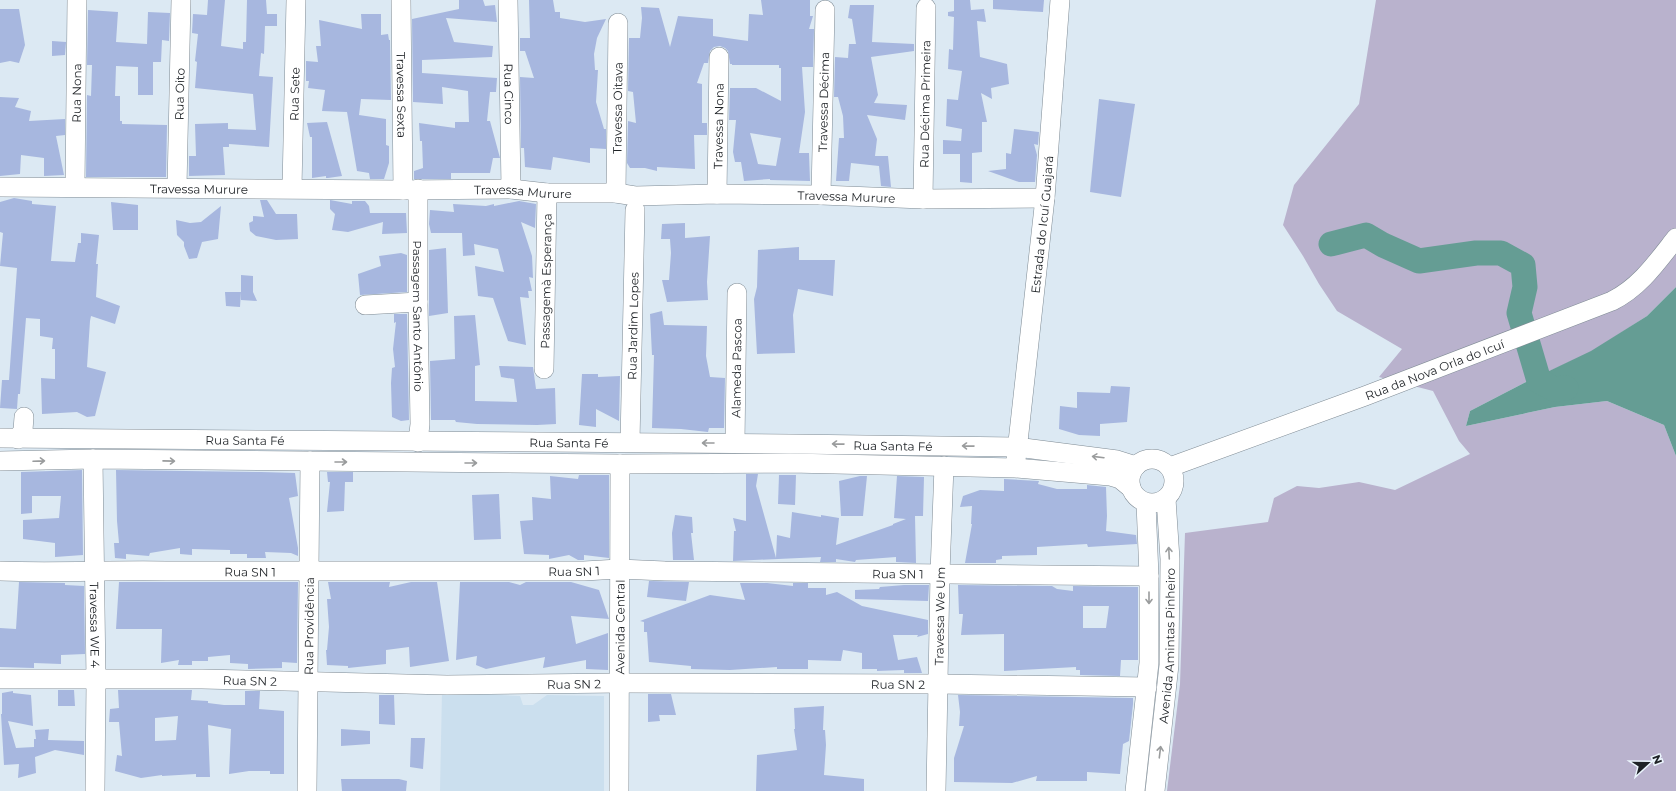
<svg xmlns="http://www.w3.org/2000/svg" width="1676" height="791" font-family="Montserrat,sans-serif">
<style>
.built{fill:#cbdfee}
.green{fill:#b9b2cd}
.water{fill:#659d94}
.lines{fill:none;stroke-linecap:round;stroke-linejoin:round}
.river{stroke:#659d94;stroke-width:25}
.building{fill:#a7b7df;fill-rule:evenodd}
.minor-casing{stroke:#7f8b94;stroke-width:20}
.minor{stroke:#fff;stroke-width:19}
.oneway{stroke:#9a9c9d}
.labels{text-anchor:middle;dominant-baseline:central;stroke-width:3.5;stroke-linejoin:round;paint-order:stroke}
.street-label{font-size:12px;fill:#1e2226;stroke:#ecf6fe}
</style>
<rect width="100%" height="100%" fill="#dce9f3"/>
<path class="built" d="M 442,692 L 520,696 L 523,705 L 533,705 L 547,695 L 604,696 L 604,791 L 440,791 Z"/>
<path class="green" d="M 1376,0 L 1676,0 L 1676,287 L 1647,316 L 1591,352 L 1524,383 L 1470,411 L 1466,426 L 1555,407 L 1607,401 L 1664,425 L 1676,456 L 1676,791 L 1167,791 L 1180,684 L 1185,533 L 1268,522 L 1274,498 L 1297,486 L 1319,488 L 1359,482 L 1395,490 L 1470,454 L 1459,441 L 1433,391 L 1379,377 L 1402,349 L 1337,311 L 1319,284 L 1303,256 L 1283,225 L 1294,185 L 1359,104 Z"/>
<path class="water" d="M 1676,287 L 1676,456 L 1664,425 L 1607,401 L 1555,407 L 1466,426 L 1470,411 L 1524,383 L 1591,351 L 1647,316 Z"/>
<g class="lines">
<path class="river" d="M 1331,244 L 1366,235 L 1383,245 L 1419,261 L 1476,253 L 1501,253 L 1523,265 L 1525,287 L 1519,313 L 1539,381 L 1554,389 L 1566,388"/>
</g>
<g class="building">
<path d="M 208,0 L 225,0 L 221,46 L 243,49 L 243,42 L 246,42 L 247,0 L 266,0 L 267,14 L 277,14 L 277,26 L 265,26 L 264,54 L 261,53 L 259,76 L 273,77 L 269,147 L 229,144 L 229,147 L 223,147 L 225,175 L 189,176 L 189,156 L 196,156 L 195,124 L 228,123 L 228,129 L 256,130 L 253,94 L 195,88 L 197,62 L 195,61 L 198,34 L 192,33 L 193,14 L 207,15 Z"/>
<path d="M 459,0 L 483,0 L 485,6 L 495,5 L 497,22 L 446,18 L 454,42 L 493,46 L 492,57 L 422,60 L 422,73 L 497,78 L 496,92 L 490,92 L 487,121 L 490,121 L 500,158 L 493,158 L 490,173 L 451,173 L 451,179 L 414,179 L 414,171 L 423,168 L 422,141 L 420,141 L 419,123 L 455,128 L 455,122 L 469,122 L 468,91 L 442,87 L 443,104 L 413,102 L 412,19 L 459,9 Z"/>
<path d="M 529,0 L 553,0 L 555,12 L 560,12 L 560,18 L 585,22 L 606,19 L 597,38 L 594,54 L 595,70 L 598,70 L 596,102 L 604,129 L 606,129 L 606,149 L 590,148 L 590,163 L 553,157 L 551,170 L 525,167 L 524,148 L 521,148 L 520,77 L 534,78 L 525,51 L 520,51 L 520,38 L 530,38 Z"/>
<path d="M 761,0 L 810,0 L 810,16 L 813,16 L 809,29 L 814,29 L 813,67 L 802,67 L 805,112 L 799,153 L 809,153 L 810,181 L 770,180 L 770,179 L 744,181 L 741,162 L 735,162 L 733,152 L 736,120 L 729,120 L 730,88 L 756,88 L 781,101 L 781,68 L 779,68 L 779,65 L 732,65 L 732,64 L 730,64 L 728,51 L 725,48 L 720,46 L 714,47 L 710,51 L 708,63 L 704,63 L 697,83 L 702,84 L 702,123 L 707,123 L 707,135 L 694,135 L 695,169 L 657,167 L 657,171 L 645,168 L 630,168 L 627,163 L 628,121 L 636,123 L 633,92 L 628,91 L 629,38 L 640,38 L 642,18 L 641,7 L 659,8 L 670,47 L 678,16 L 713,19 L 713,36 L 748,41 L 749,14 L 763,15 ZM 750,133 L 781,138 L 776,166 L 758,164 Z"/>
<path d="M 954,0 L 970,0 L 971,10 L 984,9 L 986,22 L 977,21 L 980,57 L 1007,64 L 1009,84 L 991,88 L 992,99 L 981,93 L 987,122 L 982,122 L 982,152 L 972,153 L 972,183 L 960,182 L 960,154 L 943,154 L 943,140 L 961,141 L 962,129 L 946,126 L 947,99 L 958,100 L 962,71 L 948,69 L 949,49 L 953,50 L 954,17 L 948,16 L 948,12 L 954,11 Z"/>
<path d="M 993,0 L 1044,0 L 1043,12 L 993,9 Z"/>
<path d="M 850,5 L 874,5 L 872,42 L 914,44 L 914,51 L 871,57 L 878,95 L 874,103 L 907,105 L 905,120 L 867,115 L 877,139 L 875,156 L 888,156 L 891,187 L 881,186 L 879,166 L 851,163 L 849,181 L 836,181 L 839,138 L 844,138 L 843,116 L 838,97 L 834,97 L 835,57 L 848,58 L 849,44 L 856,44 L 852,19 L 848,18 Z"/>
<path d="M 0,9 L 19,9 L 25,45 L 19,63 L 10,61 L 0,63 Z"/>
<path d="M 88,10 L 118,12 L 116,42 L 147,44 L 148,12 L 170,13 L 169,41 L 162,40 L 161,62 L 153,62 L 153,95 L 138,95 L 138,67 L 116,66 L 115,96 L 120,96 L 120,121 L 122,121 L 122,124 L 167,125 L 166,177 L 86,177 L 87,95 L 91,96 L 92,65 L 87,65 Z"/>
<path d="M 361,14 L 381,14 L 381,35 L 388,34 L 389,40 L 390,40 L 391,100 L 361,99 L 359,115 L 386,119 L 386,145 L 389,146 L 389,163 L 384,179 L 370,179 L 369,173 L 357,171 L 347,112 L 322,111 L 325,90 L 308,88 L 309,81 L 306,81 L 306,61 L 318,62 L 316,46 L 321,46 L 319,20 L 362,29 Z"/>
<path d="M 52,41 L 66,42 L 65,55 L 52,56 Z"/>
<path d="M 0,97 L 19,98 L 15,107 L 31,111 L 29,121 L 65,119 L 65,135 L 56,136 L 64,175 L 44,176 L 44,158 L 21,155 L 20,174 L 0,176 Z"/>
<path d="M 1099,99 L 1135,104 L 1121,197 L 1090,192 Z"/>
<path d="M 327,122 L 342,176 L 328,178 L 326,178 L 326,176 L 312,178 L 312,137 L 310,137 L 307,123 Z"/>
<path d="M 1014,129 L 1039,132 L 1038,145 L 1034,144 L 1037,155 L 1035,182 L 1019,182 L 988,171 L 1006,169 L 1006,153 L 1011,154 Z"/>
<path d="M 14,198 L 32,201 L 32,204 L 56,206 L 51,261 L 75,262 L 78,243 L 81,243 L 81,233 L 99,235 L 96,264 L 98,264 L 96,297 L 120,306 L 115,324 L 91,316 L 90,321 L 87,367 L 106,372 L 95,416 L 87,417 L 77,412 L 42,414 L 41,378 L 55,379 L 55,349 L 52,349 L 53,338 L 40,336 L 40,319 L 26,318 L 20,394 L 18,394 L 17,409 L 0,408 L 2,380 L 9,380 L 17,268 L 0,266 L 3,233 L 0,232 L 0,202 Z"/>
<path d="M 260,200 L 267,200 L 276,214 L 297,214 L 298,239 L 276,240 L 256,236 L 250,231 L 249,223 L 253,221 L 253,216 L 264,217 Z"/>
<path d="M 330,200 L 352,204 L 352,201 L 365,201 L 369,206 L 370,213 L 406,213 L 407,233 L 382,234 L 383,222 L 348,232 L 332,230 L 335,214 L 330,209 Z"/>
<path d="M 519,201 L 536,204 L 535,228 L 521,222 L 532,256 L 533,278 L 529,277 L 532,291 L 528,291 L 529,298 L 520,297 L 526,345 L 508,341 L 493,298 L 478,296 L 475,266 L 504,272 L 498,249 L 474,244 L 475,255 L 463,256 L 462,233 L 431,233 L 429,224 L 430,210 L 454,212 L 453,204 L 486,206 L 494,204 L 494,206 Z"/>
<path d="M 111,202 L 138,205 L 138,230 L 113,230 Z"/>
<path d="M 221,206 L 218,239 L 202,242 L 197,258 L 189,259 L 184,246 L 184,242 L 177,235 L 176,220 L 190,223 L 201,222 Z"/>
<path d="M 685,223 L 685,238 L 710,236 L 707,282 L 708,300 L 667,302 L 662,280 L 669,280 L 671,253 L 670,239 L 661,239 L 662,224 Z"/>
<path d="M 799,247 L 799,260 L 835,260 L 833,296 L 798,289 L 793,315 L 795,353 L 757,354 L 754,299 L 757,287 L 758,250 Z"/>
<path d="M 446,248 L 448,313 L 429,316 L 429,250 Z"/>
<path d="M 401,253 L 407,255 L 407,292 L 360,295 L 358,274 L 381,266 L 379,256 Z"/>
<path d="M 241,275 L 253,276 L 253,292 L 257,301 L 241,300 Z"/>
<path d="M 225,292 L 241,292 L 240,307 L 226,306 Z"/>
<path d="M 662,311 L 664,325 L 707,326 L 706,356 L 710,377 L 725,378 L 724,428 L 709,428 L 708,432 L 681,429 L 652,428 L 654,355 L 652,355 L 650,314 Z"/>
<path d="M 394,314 L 407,314 L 409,420 L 401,421 L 392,417 L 391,383 L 392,368 L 395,367 L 393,349 L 396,322 L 394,323 Z"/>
<path d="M 475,315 L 480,365 L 475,366 L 475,401 L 517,402 L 514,379 L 501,377 L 499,366 L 533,367 L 536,389 L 555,388 L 556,424 L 537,425 L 477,424 L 456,422 L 455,420 L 431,420 L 430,361 L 455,359 L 454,316 Z"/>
<path d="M 582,374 L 598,374 L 598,377 L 620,376 L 619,421 L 596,409 L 596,427 L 579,425 Z"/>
<path d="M 1111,386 L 1130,387 L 1127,422 L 1100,424 L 1100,436 L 1079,435 L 1059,429 L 1060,406 L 1077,408 L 1077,392 L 1110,393 Z"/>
<path d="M 82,470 L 83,555 L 55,557 L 55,543 L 23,539 L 23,520 L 59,518 L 61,496 L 32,496 L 32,513 L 21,514 L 21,472 Z"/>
<path d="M 116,470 L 261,472 L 295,473 L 298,496 L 289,498 L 298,548 L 298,556 L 291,553 L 265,552 L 266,558 L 247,558 L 247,554 L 230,554 L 230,550 L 192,549 L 192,555 L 180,554 L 180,548 L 150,553 L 149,556 L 126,554 L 126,559 L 115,558 L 114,543 L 119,543 L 117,521 Z"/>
<path d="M 327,472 L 353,472 L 353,482 L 345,482 L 344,511 L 327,512 L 330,482 L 328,482 Z"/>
<path d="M 746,474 L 758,474 L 756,486 L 776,558 L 777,535 L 790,538 L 792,512 L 821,517 L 821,515 L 839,518 L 836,545 L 893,525 L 893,524 L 906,519 L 894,518 L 897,476 L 924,477 L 923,516 L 915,516 L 916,563 L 896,562 L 896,557 L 856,560 L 855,562 L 836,559 L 836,562 L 820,562 L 821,557 L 733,561 L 734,531 L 736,531 L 733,518 L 746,521 Z"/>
<path d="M 579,475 L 609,475 L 609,558 L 584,555 L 584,560 L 578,560 L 569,555 L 549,559 L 549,555 L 524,554 L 520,521 L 533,520 L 532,497 L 551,499 L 550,476 L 578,479 Z"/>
<path d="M 779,475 L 796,475 L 795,505 L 778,504 Z"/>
<path d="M 860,476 L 867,476 L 863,516 L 841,516 L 839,481 Z"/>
<path d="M 1004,479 L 1039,481 L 1038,484 L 1057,489 L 1087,489 L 1087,485 L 1106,487 L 1107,516 L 1106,531 L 1136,535 L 1137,544 L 1088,547 L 1087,544 L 1037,547 L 1037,555 L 1002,556 L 1002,559 L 996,560 L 996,563 L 965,563 L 972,524 L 971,524 L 972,506 L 960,507 L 963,496 L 980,490 L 1004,491 Z"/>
<path d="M 499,494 L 501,539 L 474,540 L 472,495 Z"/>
<path d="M 675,515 L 692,517 L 693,533 L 691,533 L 694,560 L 673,560 L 672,533 Z"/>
<path d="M 649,581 L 689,582 L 686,601 L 647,597 Z"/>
<path d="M 19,582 L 65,583 L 65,585 L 84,586 L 85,654 L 61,655 L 61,664 L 34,663 L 34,668 L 0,667 L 0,628 L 16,629 Z"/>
<path d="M 119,582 L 298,582 L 297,663 L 282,662 L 282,668 L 248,669 L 248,664 L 230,663 L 230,655 L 208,657 L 208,661 L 192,661 L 192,665 L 178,665 L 179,660 L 161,663 L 162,629 L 116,629 Z"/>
<path d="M 328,582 L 390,582 L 389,587 L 411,582 L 437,582 L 449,661 L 410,667 L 409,647 L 386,650 L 386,664 L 348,668 L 348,666 L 327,665 L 326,650 L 327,650 L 329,627 L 327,599 L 331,599 Z"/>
<path d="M 460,582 L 509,582 L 520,585 L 526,582 L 571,582 L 599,590 L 609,619 L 571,616 L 576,644 L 608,633 L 608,670 L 586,669 L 586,660 L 543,668 L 545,657 L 486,669 L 476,665 L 477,656 L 456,660 Z"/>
<path d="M 740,583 L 767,583 L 793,586 L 793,583 L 808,583 L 808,588 L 826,588 L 826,595 L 837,592 L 862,606 L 928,620 L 928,634 L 917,637 L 918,635 L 893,635 L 898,660 L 917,657 L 922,673 L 904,673 L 904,670 L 877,671 L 877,669 L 862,669 L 862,653 L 843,650 L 841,661 L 808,660 L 808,669 L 777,669 L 777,667 L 730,670 L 691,669 L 691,666 L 649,662 L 647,632 L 644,632 L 644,622 L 640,621 L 710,595 L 745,600 Z"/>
<path d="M 904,585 L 929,585 L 928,601 L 855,599 L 855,590 L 879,589 L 880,587 Z"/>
<path d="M 958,585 L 1052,586 L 1057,589 L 1073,591 L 1073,586 L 1138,587 L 1138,660 L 1121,660 L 1120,676 L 1080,675 L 1080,670 L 1076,670 L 1076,667 L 1004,671 L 1004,634 L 961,635 L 963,614 L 959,614 ZM 1083,606 L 1109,606 L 1106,628 L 1083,628 Z"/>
<path d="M 58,690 L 74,690 L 75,706 L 58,706 Z"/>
<path d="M 118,690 L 192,690 L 191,700 L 208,701 L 208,703 L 224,705 L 245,705 L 245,691 L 260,691 L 259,709 L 284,711 L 284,774 L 270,774 L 270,771 L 249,771 L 229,774 L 231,729 L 208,725 L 210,777 L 196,777 L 196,774 L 162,776 L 162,775 L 141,778 L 115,771 L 117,755 L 122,756 L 119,722 L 109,722 L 110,709 L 119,708 ZM 178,716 L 176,740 L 155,741 L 155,718 Z"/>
<path d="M 13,691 L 13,693 L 31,695 L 33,726 L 8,721 L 16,748 L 34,747 L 34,739 L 36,739 L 35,730 L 49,729 L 48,740 L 84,741 L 84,755 L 55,750 L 35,757 L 36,773 L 18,778 L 19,764 L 4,765 L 1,714 L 2,714 L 2,693 Z"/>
<path d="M 648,694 L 671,694 L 676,715 L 659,715 L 660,721 L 648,722 Z"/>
<path d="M 379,695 L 394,695 L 395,725 L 379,724 Z"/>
<path d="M 958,695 L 1133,698 L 1133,704 L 1129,741 L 1123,744 L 1120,774 L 1087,772 L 1087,781 L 1036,781 L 1037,776 L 1012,783 L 954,782 L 954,758 L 964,726 L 959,726 L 960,712 Z"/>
<path d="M 824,706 L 823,730 L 825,730 L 826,745 L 824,775 L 864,779 L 864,791 L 756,791 L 757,755 L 797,750 L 794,729 L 795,729 L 794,708 Z"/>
<path d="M 341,729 L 370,731 L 370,744 L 341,746 Z"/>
<path d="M 411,738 L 425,738 L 423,769 L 410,767 Z"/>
<path d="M 341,779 L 399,779 L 407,781 L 406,791 L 342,791 Z"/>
</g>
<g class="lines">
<defs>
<g id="minor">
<path id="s1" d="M 401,0 L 403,190"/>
<path id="s2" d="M 508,0 L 511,189"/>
<path id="s3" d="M 75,186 L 77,0"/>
<path id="s4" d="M 0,187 L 403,190 L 511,189 L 547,193 L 616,193 L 635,196 L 717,194 L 821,195 L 923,199 L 1045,198"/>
<path id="s5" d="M 177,187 L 181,0"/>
<path id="s6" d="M 292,188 L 296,0"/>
<path id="s7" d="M 418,189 L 418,302 L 420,424 L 418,442"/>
<path id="s8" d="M 616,193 L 618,23"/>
<path id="s9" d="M 717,194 L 719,57"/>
<path id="s10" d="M 821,195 L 825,10"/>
<path id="s11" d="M 923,199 L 926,8"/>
<path d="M 365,305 L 418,302"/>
<path id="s12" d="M 544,369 L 547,193"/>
<path id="s13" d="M 0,438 L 791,444 L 1016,447 L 1117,460 L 1136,466"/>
<path d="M 18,439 L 23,430 L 24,417"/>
<path id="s14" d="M 630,442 L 635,210"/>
<path id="s15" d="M 735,443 L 737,293"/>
<circle cx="1152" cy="481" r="22"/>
<path id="s16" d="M 93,459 L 96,680 L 95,791"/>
<path id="s17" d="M 1016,460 L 1045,198 L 1060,0"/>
<path d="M 0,461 L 93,459 L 620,464 L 790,463 L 1015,468 L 1110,476 L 1120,479 L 1131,488"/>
<path id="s18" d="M 1170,467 L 1365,396 L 1612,301 C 1640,287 1657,262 1676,238"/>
<path id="s19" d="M 0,571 C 55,573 111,570 166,571 C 306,572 445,571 584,571 L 619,569 L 665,571 L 1149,576"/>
<path id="s20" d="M 0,679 L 202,679 L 447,685 L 620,683 L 938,684 L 1147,687"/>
<path id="s21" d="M 307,791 L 310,461"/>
<path id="s22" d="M 619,791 L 620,464"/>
<path id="s23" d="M 936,791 L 940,573 L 944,466"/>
<path d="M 1135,791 L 1149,663 L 1149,576 L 1146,503"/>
<path id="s24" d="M 1155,791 L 1169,665 L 1170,559 L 1166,499"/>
</g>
</defs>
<use href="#minor" class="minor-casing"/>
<use href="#minor" class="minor"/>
</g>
<defs><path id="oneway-shaft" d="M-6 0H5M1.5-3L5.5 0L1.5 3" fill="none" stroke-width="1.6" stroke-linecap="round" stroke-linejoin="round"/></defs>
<g class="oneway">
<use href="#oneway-shaft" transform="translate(708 443) rotate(-180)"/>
<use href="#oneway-shaft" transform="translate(838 444) rotate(-179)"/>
<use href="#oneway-shaft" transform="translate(968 446) rotate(-179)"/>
<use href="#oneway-shaft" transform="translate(1098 457) rotate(-173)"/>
<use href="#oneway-shaft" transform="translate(39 461) rotate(-2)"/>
<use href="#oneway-shaft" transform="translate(169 461) rotate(1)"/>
<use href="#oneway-shaft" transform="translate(341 462)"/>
<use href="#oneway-shaft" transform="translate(471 463)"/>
<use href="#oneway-shaft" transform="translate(1169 553) rotate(-93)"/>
<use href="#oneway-shaft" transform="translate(1149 598) rotate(90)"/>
<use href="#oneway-shaft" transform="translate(1160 752) rotate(-83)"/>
</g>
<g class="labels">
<g class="street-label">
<text stroke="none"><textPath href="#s3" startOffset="93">Rua Nona</textPath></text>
<text stroke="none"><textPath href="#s5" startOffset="93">Rua Oito</textPath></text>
<text stroke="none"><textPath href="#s6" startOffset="94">Rua Sete</textPath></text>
<text stroke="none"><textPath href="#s2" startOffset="94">Rua Cinco</textPath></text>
<text stroke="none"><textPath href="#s1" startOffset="95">Travessa Sexta</textPath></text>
<text stroke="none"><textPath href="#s10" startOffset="93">Travessa Décima</textPath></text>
<text stroke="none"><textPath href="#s11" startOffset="95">Rua Décima Primeira</textPath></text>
<text stroke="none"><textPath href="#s8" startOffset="85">Travessa Oitava</textPath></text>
<text stroke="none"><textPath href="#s9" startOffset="68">Travessa Nona</textPath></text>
<text stroke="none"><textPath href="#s4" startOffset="199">Travessa Murure</textPath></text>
<text stroke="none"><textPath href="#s4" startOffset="523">Travessa Murure</textPath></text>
<text stroke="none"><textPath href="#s4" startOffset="847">Travessa Murure</textPath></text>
<text stroke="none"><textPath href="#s17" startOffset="237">Estrada do Icuí Guajará</textPath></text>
<text stroke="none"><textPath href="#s12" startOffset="88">Passagemà Esperança</textPath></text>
<text stroke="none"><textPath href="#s7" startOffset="127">Passagem Santo Antônio</textPath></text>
<text stroke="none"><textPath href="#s14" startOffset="116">Rua Jardim Lopes</textPath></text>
<text stroke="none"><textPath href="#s15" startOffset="75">Alameda Pascoa</textPath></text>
<text stroke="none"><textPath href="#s18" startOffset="282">Rua da Nova Orla do Icuí</textPath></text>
<text stroke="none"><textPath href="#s13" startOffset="245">Rua Santa Fé</textPath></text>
<text stroke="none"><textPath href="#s13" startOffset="569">Rua Santa Fé</textPath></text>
<text stroke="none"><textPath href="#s13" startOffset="893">Rua Santa Fé</textPath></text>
<text stroke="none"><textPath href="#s19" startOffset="574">Rua SN 1</textPath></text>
<text stroke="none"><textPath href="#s19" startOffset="250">Rua SN 1</textPath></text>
<text stroke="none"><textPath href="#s19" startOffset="898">Rua SN 1</textPath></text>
<text stroke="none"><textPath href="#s23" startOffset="175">Travessa We Um</textPath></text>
<text stroke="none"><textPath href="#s16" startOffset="166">Travessa WE 4</textPath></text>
<text stroke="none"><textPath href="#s21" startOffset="165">Rua Providência</textPath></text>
<text stroke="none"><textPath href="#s22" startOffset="164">Avenida Central</textPath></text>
<text stroke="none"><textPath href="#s24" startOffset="146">Avenida Amintas Pinheiro</textPath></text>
<text stroke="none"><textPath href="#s20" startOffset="250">Rua SN 2</textPath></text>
<text stroke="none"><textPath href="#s20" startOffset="574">Rua SN 2</textPath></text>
<text stroke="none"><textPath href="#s20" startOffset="898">Rua SN 2</textPath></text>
</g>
</g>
<g transform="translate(1648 763) rotate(69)" stroke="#ecf6fe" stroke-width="3" paint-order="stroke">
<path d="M0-3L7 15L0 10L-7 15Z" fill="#1e2226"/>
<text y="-6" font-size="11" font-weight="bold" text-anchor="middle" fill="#1e2226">N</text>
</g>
</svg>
